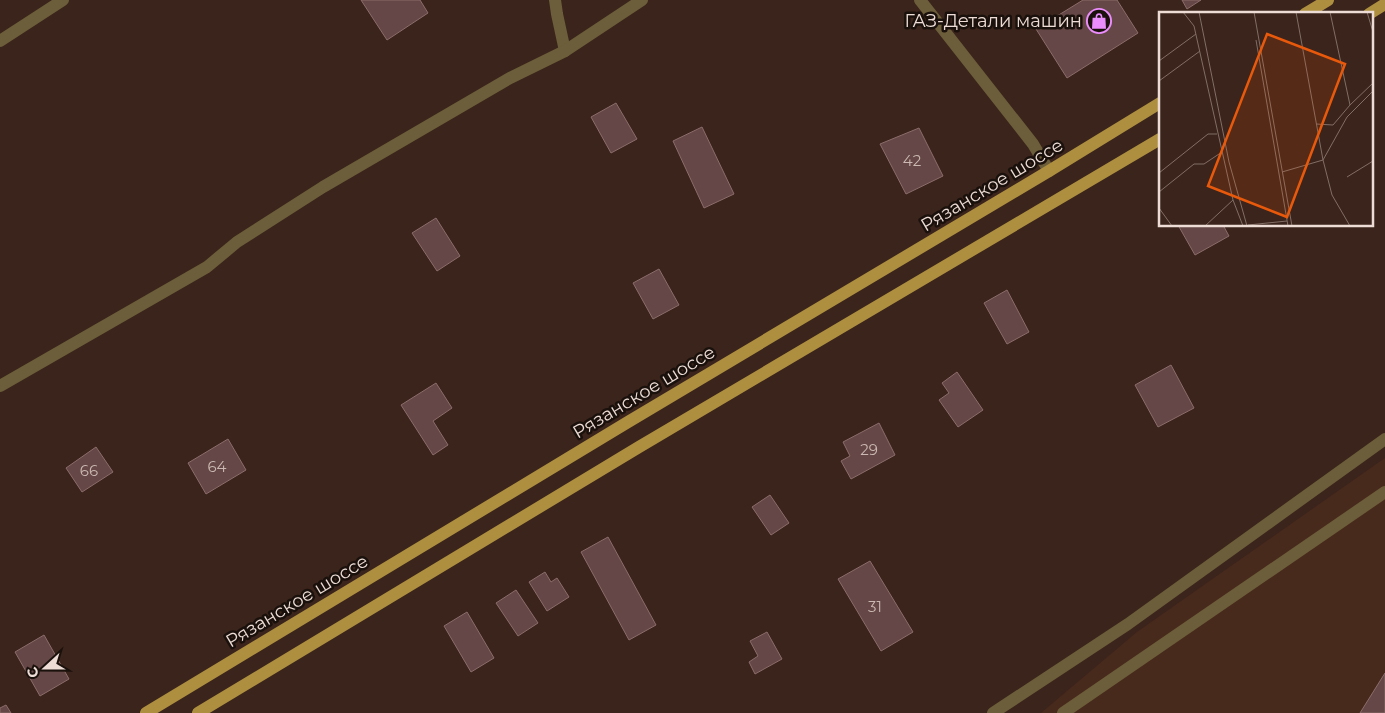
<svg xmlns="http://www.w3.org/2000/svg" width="1385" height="713" font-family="Montserrat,sans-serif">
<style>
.built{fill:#482a1d}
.building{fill:#644746;stroke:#8b6d6b}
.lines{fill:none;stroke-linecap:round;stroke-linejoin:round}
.lane{stroke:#6c5e3a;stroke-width:12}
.street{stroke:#6c5e3a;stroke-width:12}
.primary{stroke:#ad8f3f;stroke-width:12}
.labels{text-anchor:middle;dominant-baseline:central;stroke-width:5;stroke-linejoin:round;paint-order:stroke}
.number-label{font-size:15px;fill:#cbb8b2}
.poi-label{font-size:18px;fill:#edddd6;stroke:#1b110c;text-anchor:end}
.street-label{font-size:18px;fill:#edddd6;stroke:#1b110c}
.inset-road{fill:none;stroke:#826e66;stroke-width:1}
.view{fill:#e8590c;fill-opacity:0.15;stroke:#e8590c;stroke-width:2.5}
.inset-edge{fill:none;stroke:#edddd6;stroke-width:2.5}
</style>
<rect width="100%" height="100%" fill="#3b241b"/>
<path class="built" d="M 1385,458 L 1385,713 L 1041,713 L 1137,632 Z"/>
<g class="building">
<path d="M 361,0 L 420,0 L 428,13 L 387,40 Z"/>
<path d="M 1083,0 L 1117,0 L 1138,33 L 1067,78 L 1036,29 Z"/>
<path d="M 1182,0 L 1201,0 L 1187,9 Z"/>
<path d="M 616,103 L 637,139 L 611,153 L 591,117 Z"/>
<path d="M 702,127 L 734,194 L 704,208 L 673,141 Z"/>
<path d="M 919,128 L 943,176 L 906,194 L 880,144 Z"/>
<path d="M 436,218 L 460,256 L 437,271 L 412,233 Z"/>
<path d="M 1178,225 L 1223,225 L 1229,236 L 1195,255 Z"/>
<path d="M 659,269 L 679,305 L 653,319 L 633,283 Z"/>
<path d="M 1007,290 L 1029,332 L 1007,344 L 984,303 Z"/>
<path d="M 1171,365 L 1194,408 L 1158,427 L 1135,385 Z"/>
<path d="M 957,372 L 983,410 L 958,427 L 939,400 L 949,393 L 942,383 Z"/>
<path d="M 436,383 L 452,408 L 433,421 L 448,445 L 433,455 L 401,405 Z"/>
<path d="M 879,423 L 895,455 L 851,479 L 841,461 L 850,456 L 843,442 Z"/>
<path d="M 228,439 L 246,470 L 206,494 L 188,463 Z"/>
<path d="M 96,447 L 113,472 L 82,492 L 66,468 Z"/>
<path d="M 770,495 L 789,523 L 771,535 L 752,507 Z"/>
<path d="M 608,537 L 656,625 L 629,640 L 581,552 Z"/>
<path d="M 870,561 L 913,632 L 881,651 L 838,579 Z"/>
<path d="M 545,572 L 551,582 L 557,578 L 569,597 L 547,611 L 529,582 Z"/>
<path d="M 516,590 L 538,623 L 518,636 L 496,603 Z"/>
<path d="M 467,612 L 494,658 L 471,672 L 444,626 Z"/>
<path d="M 767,632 L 782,659 L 755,674 L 749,662 L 758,656 L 750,641 Z"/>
<path d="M 44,635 L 69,679 L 40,696 L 15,652 Z"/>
<path d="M 1385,673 L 1385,713 L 1360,713 Z"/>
<path d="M 6,705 L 11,713 L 0,713 L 0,708 Z"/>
</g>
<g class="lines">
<g class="lane">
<path d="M 555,0 L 557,14 L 565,51"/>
<path d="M 0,41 L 63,0"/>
<path d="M 993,713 L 1128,624 L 1385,439"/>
</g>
<g class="street">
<path d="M 920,0 L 1033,144 L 1049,171"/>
<path d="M 0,386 L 207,267 L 237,242 L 323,187 L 510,78 L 565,51 L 642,0"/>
<path d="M 1063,713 L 1385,492"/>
</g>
<g class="primary">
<path d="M 1305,14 L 1328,0"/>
<path d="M 1369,14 L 1385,4"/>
<path d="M 146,713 L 628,422 L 1049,171 L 1160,103"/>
<path d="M 198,713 L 639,447 L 1160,139"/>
</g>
</g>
<defs>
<symbol id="shop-ring" viewBox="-11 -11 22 22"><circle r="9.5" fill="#1b110c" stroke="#eb8dfc" stroke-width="1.5"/><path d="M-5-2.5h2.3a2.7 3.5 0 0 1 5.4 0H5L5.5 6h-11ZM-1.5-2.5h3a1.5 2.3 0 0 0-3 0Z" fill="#eb8dfc"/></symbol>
</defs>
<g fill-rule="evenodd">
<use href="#shop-ring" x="1085" y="7" width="28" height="28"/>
</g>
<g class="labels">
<g class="number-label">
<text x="912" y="160">42</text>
<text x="869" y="449">29</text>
<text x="217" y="466">64</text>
<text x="89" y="470">66</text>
<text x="875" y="606">31</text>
</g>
<g class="poi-label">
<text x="1082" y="21">ГАЗ-Детали машин</text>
</g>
<g class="street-label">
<text transform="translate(992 185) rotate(-31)">Рязанское шоссе</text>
<text transform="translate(644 392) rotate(-31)">Рязанское шоссе</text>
<text transform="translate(297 601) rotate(-31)">Рязанское шоссе</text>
</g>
</g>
<g transform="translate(1159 12)">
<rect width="214" height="214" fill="#3b241b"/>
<path class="inset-road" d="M 24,0 L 35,14 L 74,188 L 46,214M 40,0 L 70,150 L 88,214M 95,0 L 133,214M 137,0 L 164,148 L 173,183 L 191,214M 208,0 L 214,20M 97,28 L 129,214M 0,49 L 37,22M 0,69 L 41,39M 191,93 L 214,71M 157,112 L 174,113 L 191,93 L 171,0M 123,160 L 164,148 L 188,105 L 214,79M 0,161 L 49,122 L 58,122M 188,165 L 214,149M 0,180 L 35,152 L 45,152 L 63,140M 74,188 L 84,214M 0,196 L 13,214M 89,213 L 128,209"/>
<path class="view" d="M 108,22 L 186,52 L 128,205 L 49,174 Z"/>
<rect width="214" height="214" class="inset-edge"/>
</g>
<g transform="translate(45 668) rotate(249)" stroke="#1b110c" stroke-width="4" paint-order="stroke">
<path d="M0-4L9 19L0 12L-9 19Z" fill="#edddd6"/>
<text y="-8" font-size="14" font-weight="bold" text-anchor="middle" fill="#edddd6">С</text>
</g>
</svg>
